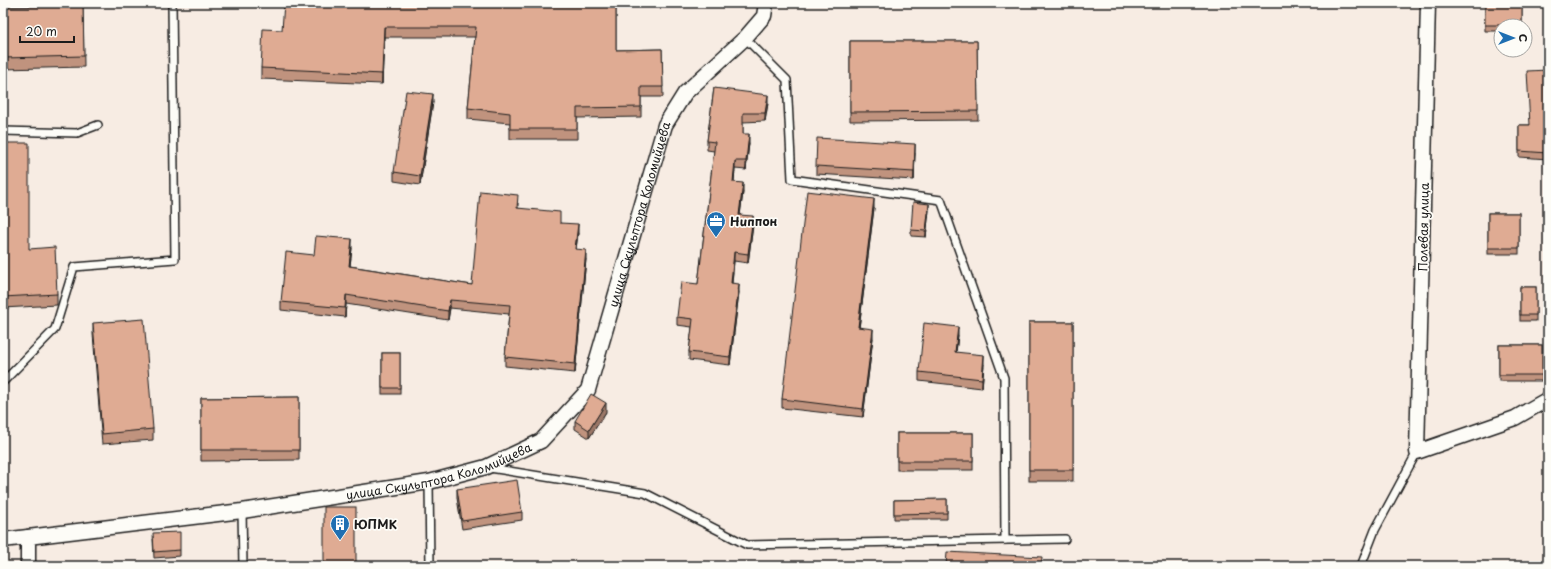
<svg xmlns="http://www.w3.org/2000/svg" width="1551" height="569" font-family="'Playpen Sans',sans-serif">
<style>
.lines{fill:none;stroke-linecap:round;stroke-linejoin:round}
.lane-casing{stroke:#1c1c1c;stroke-width:10}
.street-casing{stroke:#1c1c1c;stroke-width:17}
.lane{stroke:#fdfcf7;stroke-width:7}
.street{stroke:#fdfcf7;stroke-width:14}
.wall{fill:#c0937e;stroke:#1c1c1c}
.shaded-wall{fill:#9c7867;stroke:#1c1c1c}
.building{fill:#dfab93;stroke:#1c1c1c}
.labels{text-anchor:middle;dominant-baseline:central;stroke-width:3.5;stroke-linejoin:round;paint-order:stroke}
.street-label{font-size:12px;fill:#1c1c1c;stroke:#fdfcf7}
.poi-label{font-size:12px;font-weight:bold;fill:#1c1c1c;stroke:#fdfcf7;text-anchor:start}
</style>
<rect width="100%" height="100%" fill="#f7ece3"/>
<filter id="ink" filterUnits="userSpaceOnUse"><feTurbulence type="fractalNoise" baseFrequency=".025" numOctaves="2"/><feDisplacementMap in="SourceGraphic" scale="8" xChannelSelector="R" yChannelSelector="G"/><feConvolveMatrix kernelMatrix="1 2 1 2 8 2 1 2 1" color-interpolation-filters="sRGB"/></filter>
<g filter="url(#ink)">
<g class="lines">
<defs>
<g id="lane">
<path d="M 745,38 L 787,80 L 792,179 L 941,200 L 1004,378 L 1005,540"/>
<path d="M 3,131 L 77,133 L 98,125"/>
<path d="M 3,382 L 55,329 L 74,267 L 175,259 L 172,3"/>
<path d="M 490,468 L 645,493 L 747,545 L 1065,539"/>
<path d="M 429,482 L 430,566"/>
<path d="M 242,511 L 243,566"/>
<path d="M 1361,566 L 1375,530 L 1417,452"/>
</g>
<g id="street">
<path d="M 1428,3 L 1417,452 L 1515,418 L 1548,399"/>
<path d="M 3,540 L 28,537"/>
<path id="s1" d="M 28,566 L 28,537 L 242,511 L 429,482 L 486,467 L 541,441 L 588,390 L 665,125 L 685,93 L 745,38 L 764,16 L 766,3"/>
</g>
</defs>
<use href="#lane" class="lane-casing"/>
<use href="#street" class="street-casing"/>
<use href="#lane" class="lane"/>
<use href="#street" class="street"/>
</g>
<g class="wall">
<path d="M 616,3 L 616,50 L 662,49 L 663,97 L 641,97 L 641,117 L 577,118 L 577,139 L 510,139 L 510,123 L 468,119 L 468,108 L 475,37 L 384,37 L 382,84 L 261,79 L 261,68 L 282,30 Z"/>
<path d="M 1485,3 L 1522,3 L 1522,26 L 1501,26 L 1501,31 L 1485,31 Z"/>
<path d="M 83,5 L 84,67 L 3,69 L 3,7 Z"/>
<path d="M 850,41 L 977,41 L 978,120 L 850,121 Z"/>
<path d="M 1548,70 L 1548,107 L 1546,107 L 1548,159 L 1519,157 L 1519,125 L 1530,125 Z"/>
<path d="M 714,88 L 768,103 L 765,121 L 743,122 L 743,134 L 749,143 L 746,170 L 735,169 L 734,182 L 743,192 L 740,215 L 753,225 L 748,263 L 734,261 L 732,283 L 739,292 L 730,365 L 689,360 L 689,352 L 692,327 L 677,325 L 677,317 L 698,284 L 714,151 L 707,150 L 707,141 Z"/>
<path d="M 433,102 L 420,185 L 394,181 L 394,172 Z"/>
<path d="M 3,143 L 29,249 L 57,294 L 57,305 L 3,308 Z"/>
<path d="M 915,153 L 914,180 L 816,174 L 816,166 Z"/>
<path d="M 518,203 L 518,208 L 560,223 L 578,233 L 576,249 L 586,259 L 575,373 L 505,366 L 505,357 L 509,314 L 450,308 L 448,320 L 346,304 L 345,317 L 281,310 L 281,302 L 314,255 L 352,248 L 350,266 L 472,285 Z"/>
<path d="M 874,208 L 859,328 L 873,338 L 863,417 L 782,408 L 782,399 Z"/>
<path d="M 929,210 L 926,237 L 911,236 L 911,230 Z"/>
<rect x="1488" y="213" width="31" height="41"/>
<rect x="1520" y="287" width="16" height="34"/>
<rect x="1029" y="322" width="44" height="159"/>
<path d="M 93,323 L 153,429 L 153,440 L 102,444 L 93,334 Z"/>
<path d="M 958,335 L 956,352 L 984,364 L 982,388 L 919,381 L 919,372 Z"/>
<rect x="1499" y="345" width="43" height="36"/>
<rect x="382" y="353" width="18" height="41"/>
<path d="M 299,397 L 299,460 L 201,461 L 201,398 Z"/>
<path d="M 606,412 L 589,438 L 575,429 L 575,421 Z"/>
<rect x="897" y="433" width="76" height="37"/>
<path d="M 3,453 L 5,465 L 5,476 L 3,476 Z"/>
<path d="M 457,489 L 522,512 L 522,520 L 462,529 L 457,498 Z"/>
<path d="M 947,499 L 947,519 L 894,519 L 894,500 Z"/>
<path d="M 153,539 L 180,550 L 180,556 L 154,558 Z"/>
</g>
<g class="shaded-wall">
<path d="M 384,27 L 384,37 L 382,84 L 382,74 Z"/>
<path d="M 433,94 L 433,102 L 420,185 L 420,176 Z"/>
<path d="M 768,95 L 768,103 L 765,121 L 765,113 Z"/>
<path d="M 749,134 L 749,143 L 746,170 L 746,161 Z"/>
<path d="M 915,144 L 915,153 L 914,180 L 914,172 Z"/>
<path d="M 735,161 L 735,169 L 733,191 L 733,182 Z"/>
<path d="M 743,183 L 743,192 L 739,223 L 739,215 Z"/>
<path d="M 874,199 L 874,208 L 858,336 L 858,327 Z"/>
<path d="M 929,204 L 929,210 L 926,237 L 926,231 Z"/>
<path d="M 753,216 L 753,225 L 748,263 L 748,254 Z"/>
<path d="M 578,224 L 578,233 L 575,257 L 575,249 Z"/>
<path d="M 352,239 L 352,248 L 349,274 L 349,266 Z"/>
<path d="M 586,250 L 586,259 L 575,373 L 575,364 Z"/>
<path d="M 734,252 L 734,261 L 731,291 L 731,283 Z"/>
<path d="M 739,284 L 739,292 L 730,365 L 730,357 Z"/>
<path d="M 346,295 L 346,304 L 345,317 L 345,308 Z"/>
<path d="M 450,300 L 450,308 L 448,320 L 448,311 Z"/>
<path d="M 958,327 L 958,335 L 955,361 L 955,352 Z"/>
<path d="M 873,329 L 873,338 L 863,417 L 863,409 Z"/>
<path d="M 984,355 L 984,364 L 982,388 L 982,379 Z"/>
<path d="M 606,403 L 606,412 L 589,438 L 589,430 Z"/>
</g>
<g class="building">
<path d="M 284,3 L 616,3 L 616,50 L 662,49 L 663,87 L 641,87 L 641,107 L 577,108 L 577,129 L 510,129 L 510,113 L 468,108 L 476,27 L 384,27 L 382,74 L 261,68 L 263,29 L 282,30 Z"/>
<rect x="1485" y="3" width="37" height="22"/>
<path d="M 83,5 L 84,56 L 3,58 L 3,7 Z"/>
<path d="M 850,41 L 977,41 L 978,111 L 850,112 Z"/>
<path d="M 1548,70 L 1548,101 L 1546,101 L 1548,153 L 1519,151 L 1519,125 L 1530,125 L 1527,71 Z"/>
<path d="M 714,88 L 768,95 L 765,113 L 743,113 L 743,134 L 749,134 L 746,161 L 735,161 L 733,182 L 743,183 L 739,215 L 753,216 L 748,254 L 734,252 L 731,283 L 739,284 L 730,357 L 689,352 L 693,319 L 677,317 L 681,282 L 698,284 L 715,142 L 707,141 Z"/>
<path d="M 406,91 L 433,94 L 420,176 L 394,172 Z"/>
<path d="M 817,138 L 915,144 L 914,172 L 816,166 Z"/>
<path d="M 3,143 L 29,143 L 29,249 L 55,247 L 57,294 L 3,297 Z"/>
<path d="M 480,191 L 518,195 L 517,208 L 560,212 L 560,223 L 578,224 L 575,249 L 586,250 L 575,364 L 505,357 L 510,305 L 450,300 L 448,311 L 346,295 L 345,308 L 281,302 L 286,252 L 314,255 L 316,236 L 352,239 L 349,266 L 472,285 Z"/>
<path d="M 807,191 L 874,199 L 858,327 L 873,329 L 863,409 L 782,399 Z"/>
<path d="M 913,202 L 929,204 L 926,231 L 911,230 Z"/>
<rect x="1488" y="213" width="31" height="35"/>
<rect x="1520" y="287" width="16" height="28"/>
<path d="M 144,319 L 153,429 L 102,434 L 93,323 Z"/>
<rect x="1029" y="322" width="44" height="148"/>
<path d="M 924,323 L 958,327 L 955,352 L 984,355 L 982,379 L 919,372 Z"/>
<rect x="1499" y="345" width="43" height="30"/>
<rect x="382" y="353" width="18" height="35"/>
<path d="M 591,394 L 606,403 L 589,430 L 575,421 Z"/>
<path d="M 299,397 L 299,450 L 201,450 L 201,398 Z"/>
<rect x="897" y="433" width="76" height="28"/>
<path d="M 3,453 L 5,465 L 3,466 Z"/>
<path d="M 517,480 L 522,512 L 462,521 L 457,489 Z"/>
<path d="M 947,499 L 947,513 L 894,514 L 894,500 Z"/>
<rect x="324" y="507" width="32" height="59"/>
<path d="M 180,532 L 180,550 L 154,552 L 153,533 Z"/>
<path d="M 947,552 L 1042,557 L 1041,566 L 946,566 Z"/>
</g>
</g>
<defs>
<symbol id="office-pin" viewBox="-11 -11 22 30"><path d="M0 17L-7.5 6A9.5 9.5 0 1 1 7.5 6Z" fill="#1f6fb2" stroke="#fdfcf7"/><path d="M-6-3h4V-5.5h4V-3h4V5H-6ZM-1-4.5V-3h2v-1.5ZM-6 0V1H6V0Z" fill="#fff"/></symbol>
<symbol id="building-pin" viewBox="-11 -11 22 30"><path d="M0 17L-7.5 6A9.5 9.5 0 1 1 7.5 6Z" fill="#1f6fb2" stroke="#fdfcf7"/><path d="M-4-6H4V6H1V3H-1V6H-4ZM-2.5-4.3h1.7v1.8h-1.7ZM.8-4.3h1.7v1.8H.8ZM-2.5-1h1.7V.8h-1.7ZM.8-1h1.7V.8H.8Z" fill="#fff"/></symbol>
</defs>
<g fill-rule="evenodd">
<use href="#office-pin" x="705" y="210" width="22" height="30"/>
<use href="#building-pin" x="329" y="513" width="22" height="30"/>
</g>
<g class="labels">
<g class="street-label">
<text stroke="none"><textPath href="#s1" startOffset="806">улица Скульптора Коломийцева</textPath></text>
<text transform="translate(1423 227) rotate(-89)">Полевая улица</text>
<text stroke="none"><textPath href="#s1" startOffset="446">улица Скульптора Коломийцева</textPath></text>
</g>
<g class="poi-label">
<text x="730" y="221">Ниппон</text>
<text x="354" y="524">ЮПМК</text>
</g>
</g>
<rect width="1551" height="569" fill="none" stroke="#fdfcf7" stroke-width="16"/>
<rect x="8" y="8" width="1535" height="553" fill="none" stroke="#1c1c1c" stroke-width="1.5" filter="url(#ink)"/>
<g transform="translate(1513 38) rotate(90)"><circle r="19" fill="#fdfcf7" stroke="#a3a29f"/>
<path d="M0-3L7 15L0 10L-7 15Z" fill="#1f6fb2"/>
<text y="-6" font-size="11" font-weight="bold" text-anchor="middle" fill="#1c1c1c">С</text>
</g>
<path d="M20 36v6h54v-6" fill="none" stroke="#1c1c1c" stroke-width="2"/>
<text x="26" y="36" font-size="12" fill="#1c1c1c" stroke="#fdfcf7" stroke-width="3" paint-order="stroke">20 m</text>
</svg>
